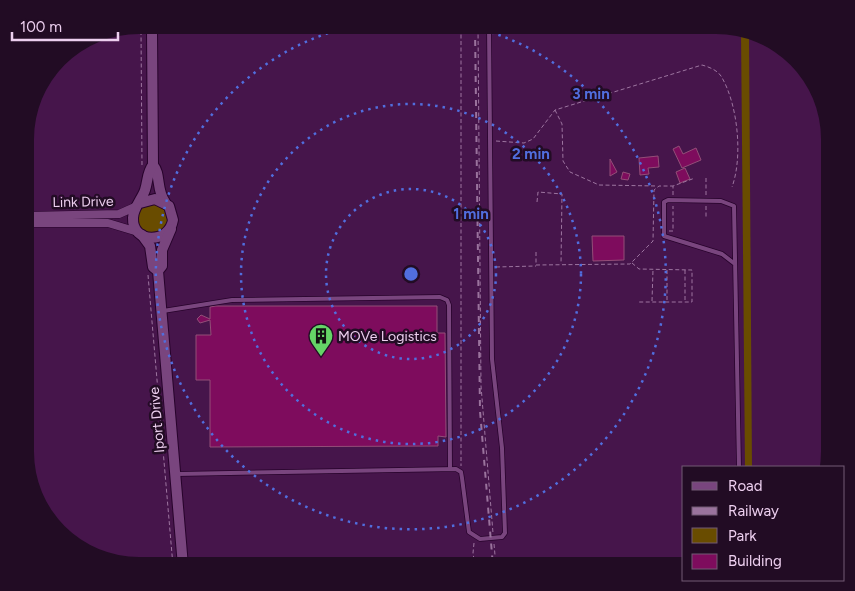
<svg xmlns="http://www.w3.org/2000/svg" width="855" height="591" font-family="Figtree,sans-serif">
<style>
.green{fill:#694c00}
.building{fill:#7e0c5d;stroke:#934e78}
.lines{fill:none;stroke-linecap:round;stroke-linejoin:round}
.service-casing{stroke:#27032b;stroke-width:5.5}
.minor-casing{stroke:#27032b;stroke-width:9}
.tertiary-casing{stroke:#27032b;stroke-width:12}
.path{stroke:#9d75a0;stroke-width:1;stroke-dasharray:4 2.5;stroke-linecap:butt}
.service{stroke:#79457e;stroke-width:4}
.minor{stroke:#79457e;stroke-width:8}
.tertiary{stroke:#79457e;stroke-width:10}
.rail{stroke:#9a739d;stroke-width:2;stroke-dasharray:6 6;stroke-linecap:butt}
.ring{fill:none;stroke:#516ede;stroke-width:2.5;stroke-dasharray:2.5 5}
.labels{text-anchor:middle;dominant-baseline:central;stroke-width:5;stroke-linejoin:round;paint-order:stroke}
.street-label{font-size:14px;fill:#edcfef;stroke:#220c24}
.poi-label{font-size:14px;fill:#edcfef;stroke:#220c24;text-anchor:start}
.centre{fill:#516ede;stroke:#220c24;stroke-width:2.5}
.ring-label{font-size:15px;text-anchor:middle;font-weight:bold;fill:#516ede;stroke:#220c24;stroke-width:5;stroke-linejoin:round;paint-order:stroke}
</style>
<rect width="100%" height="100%" fill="#46154b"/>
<g class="green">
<path d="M 741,32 L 749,35 L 752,467 L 745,467 Z"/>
<circle cx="153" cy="219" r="15"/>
</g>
<g class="building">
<path d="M 679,146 L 683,154 L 696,148 L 701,160 L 682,168 L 673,149 Z"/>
<path d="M 658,156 L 659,167 L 648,168 L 649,174 L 640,175 L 639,158 Z"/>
<path d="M 610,159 L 617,172 L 610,176 Z"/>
<path d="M 685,168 L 690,179 L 680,183 L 676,172 Z"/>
<path d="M 623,172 L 630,174 L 628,180 L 621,179 Z"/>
<path d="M 592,236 L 624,236 L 624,260 L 593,261 Z"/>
<path d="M 216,306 L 437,306 L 437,333 L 445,333 L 446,437 L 438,436 L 438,446 L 210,447 L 210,380 L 196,380 L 196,335 L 211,335 L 210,320 L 200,323 L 197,319 L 201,315 L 210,319 L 210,307 Z"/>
</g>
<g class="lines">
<defs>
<g id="service">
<path d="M 735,264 L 722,254 L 664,236 L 664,202 L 668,200 L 721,201 L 734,206 L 739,467"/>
<path d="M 163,311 L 232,300 L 440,297 L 447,300 L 449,305 L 450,469"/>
<path d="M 177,474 L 456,469 L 461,472 L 462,478 L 469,532 L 480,539 L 502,537 L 505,533 L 502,448 L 492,359 L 489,27"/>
</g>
<g id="minor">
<path d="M 26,216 L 119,214 L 137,206"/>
<path d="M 26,223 L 108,223 L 138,232"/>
</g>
<g id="tertiary">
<path d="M 153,165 C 161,174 156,190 165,202"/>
<path d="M 140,203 L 155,199 L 169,206 L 173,220 C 169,244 132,244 133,218 C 133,208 142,199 145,190 C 148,181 147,172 153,165 L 152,31"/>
<path d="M 171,229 L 162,250 L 162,266 L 158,271 L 183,566"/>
<path d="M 142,235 L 150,246 L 153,267 L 158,271"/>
</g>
</defs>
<use href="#service" class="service-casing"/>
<use href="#minor" class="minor-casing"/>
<use href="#tertiary" class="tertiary-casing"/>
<g class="path">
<path d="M 461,28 L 461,466"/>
<path d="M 478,28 L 481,386 L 493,533"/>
<path d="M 141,31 L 142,165"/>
<path d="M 555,110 L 562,124 L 563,161 L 570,172 L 599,185 L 657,186"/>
<path d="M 496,141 L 524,143 L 533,139 L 555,110 L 702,65 C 709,67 717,70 721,76 C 738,104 743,157 732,187"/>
<path d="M 706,178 L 706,195"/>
<path d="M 673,195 L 673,186 L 695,178"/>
<path d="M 537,202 L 538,192 L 562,194 L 561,264"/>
<path d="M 706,206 L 706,217"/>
<path d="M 669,231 L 673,231 L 673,206"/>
<path d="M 536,252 L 536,265 L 630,264 L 653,241 L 654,190 L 659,186 L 673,186"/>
<path d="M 632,263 L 639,269 L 692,270 L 692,302 L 639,302"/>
<path d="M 496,267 L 536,266"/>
<path d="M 667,270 L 667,301"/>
<path d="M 685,270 L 685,301"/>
<path d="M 148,275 L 173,566"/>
<path d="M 652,301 L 653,270"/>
<path d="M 474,543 L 473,553 L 475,566"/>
<path d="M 494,544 L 496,566"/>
</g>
<use href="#service" class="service"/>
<use href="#minor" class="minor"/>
<use href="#tertiary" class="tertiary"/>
<path class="rail" d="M 475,28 L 480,411 L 493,566"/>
</g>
<g class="ring">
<circle cx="411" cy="274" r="85"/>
<circle cx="411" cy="274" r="170"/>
<path d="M477 28A255 255 0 1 1 341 29"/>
</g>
<defs>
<symbol id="building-pin" viewBox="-11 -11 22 30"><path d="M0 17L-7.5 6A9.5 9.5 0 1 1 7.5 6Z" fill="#65d467" stroke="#220c24"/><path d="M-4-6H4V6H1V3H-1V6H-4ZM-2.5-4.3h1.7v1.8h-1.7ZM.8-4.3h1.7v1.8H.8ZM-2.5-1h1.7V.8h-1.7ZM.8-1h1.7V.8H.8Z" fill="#111"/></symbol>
</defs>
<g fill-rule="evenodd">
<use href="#building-pin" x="307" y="322" width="28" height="38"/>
</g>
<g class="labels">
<g class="street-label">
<text transform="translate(83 202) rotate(-1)">Link Drive</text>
<text transform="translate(157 420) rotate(-95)">Iport Drive</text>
</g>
<g class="poi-label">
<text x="338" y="336">MOVe Logistics</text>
</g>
</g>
<path d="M0 0H855V591H0ZM139 34H716A105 105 0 0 1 821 139V452A105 105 0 0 1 716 557H139A105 105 0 0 1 34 452V139A105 105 0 0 1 139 34Z" fill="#220c24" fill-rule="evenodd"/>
<circle cx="411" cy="274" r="8" class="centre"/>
<g class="ring-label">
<text x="591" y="99">3 min</text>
<text x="531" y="159">2 min</text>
<text x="471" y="219">1 min</text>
</g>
<rect x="682" y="466" width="162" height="115" fill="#220c24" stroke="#735a75"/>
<rect x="692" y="482" width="25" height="8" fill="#79457e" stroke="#735a75"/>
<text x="728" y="491" font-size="15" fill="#edcfef">Road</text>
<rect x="692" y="507" width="25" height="8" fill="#9a739d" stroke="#735a75"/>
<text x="728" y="516" font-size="15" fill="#edcfef">Railway</text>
<rect x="692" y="528" width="25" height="15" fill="#694c00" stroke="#735a75"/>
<text x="728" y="541" font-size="15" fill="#edcfef">Park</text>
<rect x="692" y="554" width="25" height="15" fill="#7e0c5d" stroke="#735a75"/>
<text x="728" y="566" font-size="15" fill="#edcfef">Building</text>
<path d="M12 32v8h106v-8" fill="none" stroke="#edcfef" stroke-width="2.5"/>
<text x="20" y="32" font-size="15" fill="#edcfef" stroke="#220c24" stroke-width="4" paint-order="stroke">100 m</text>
</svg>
